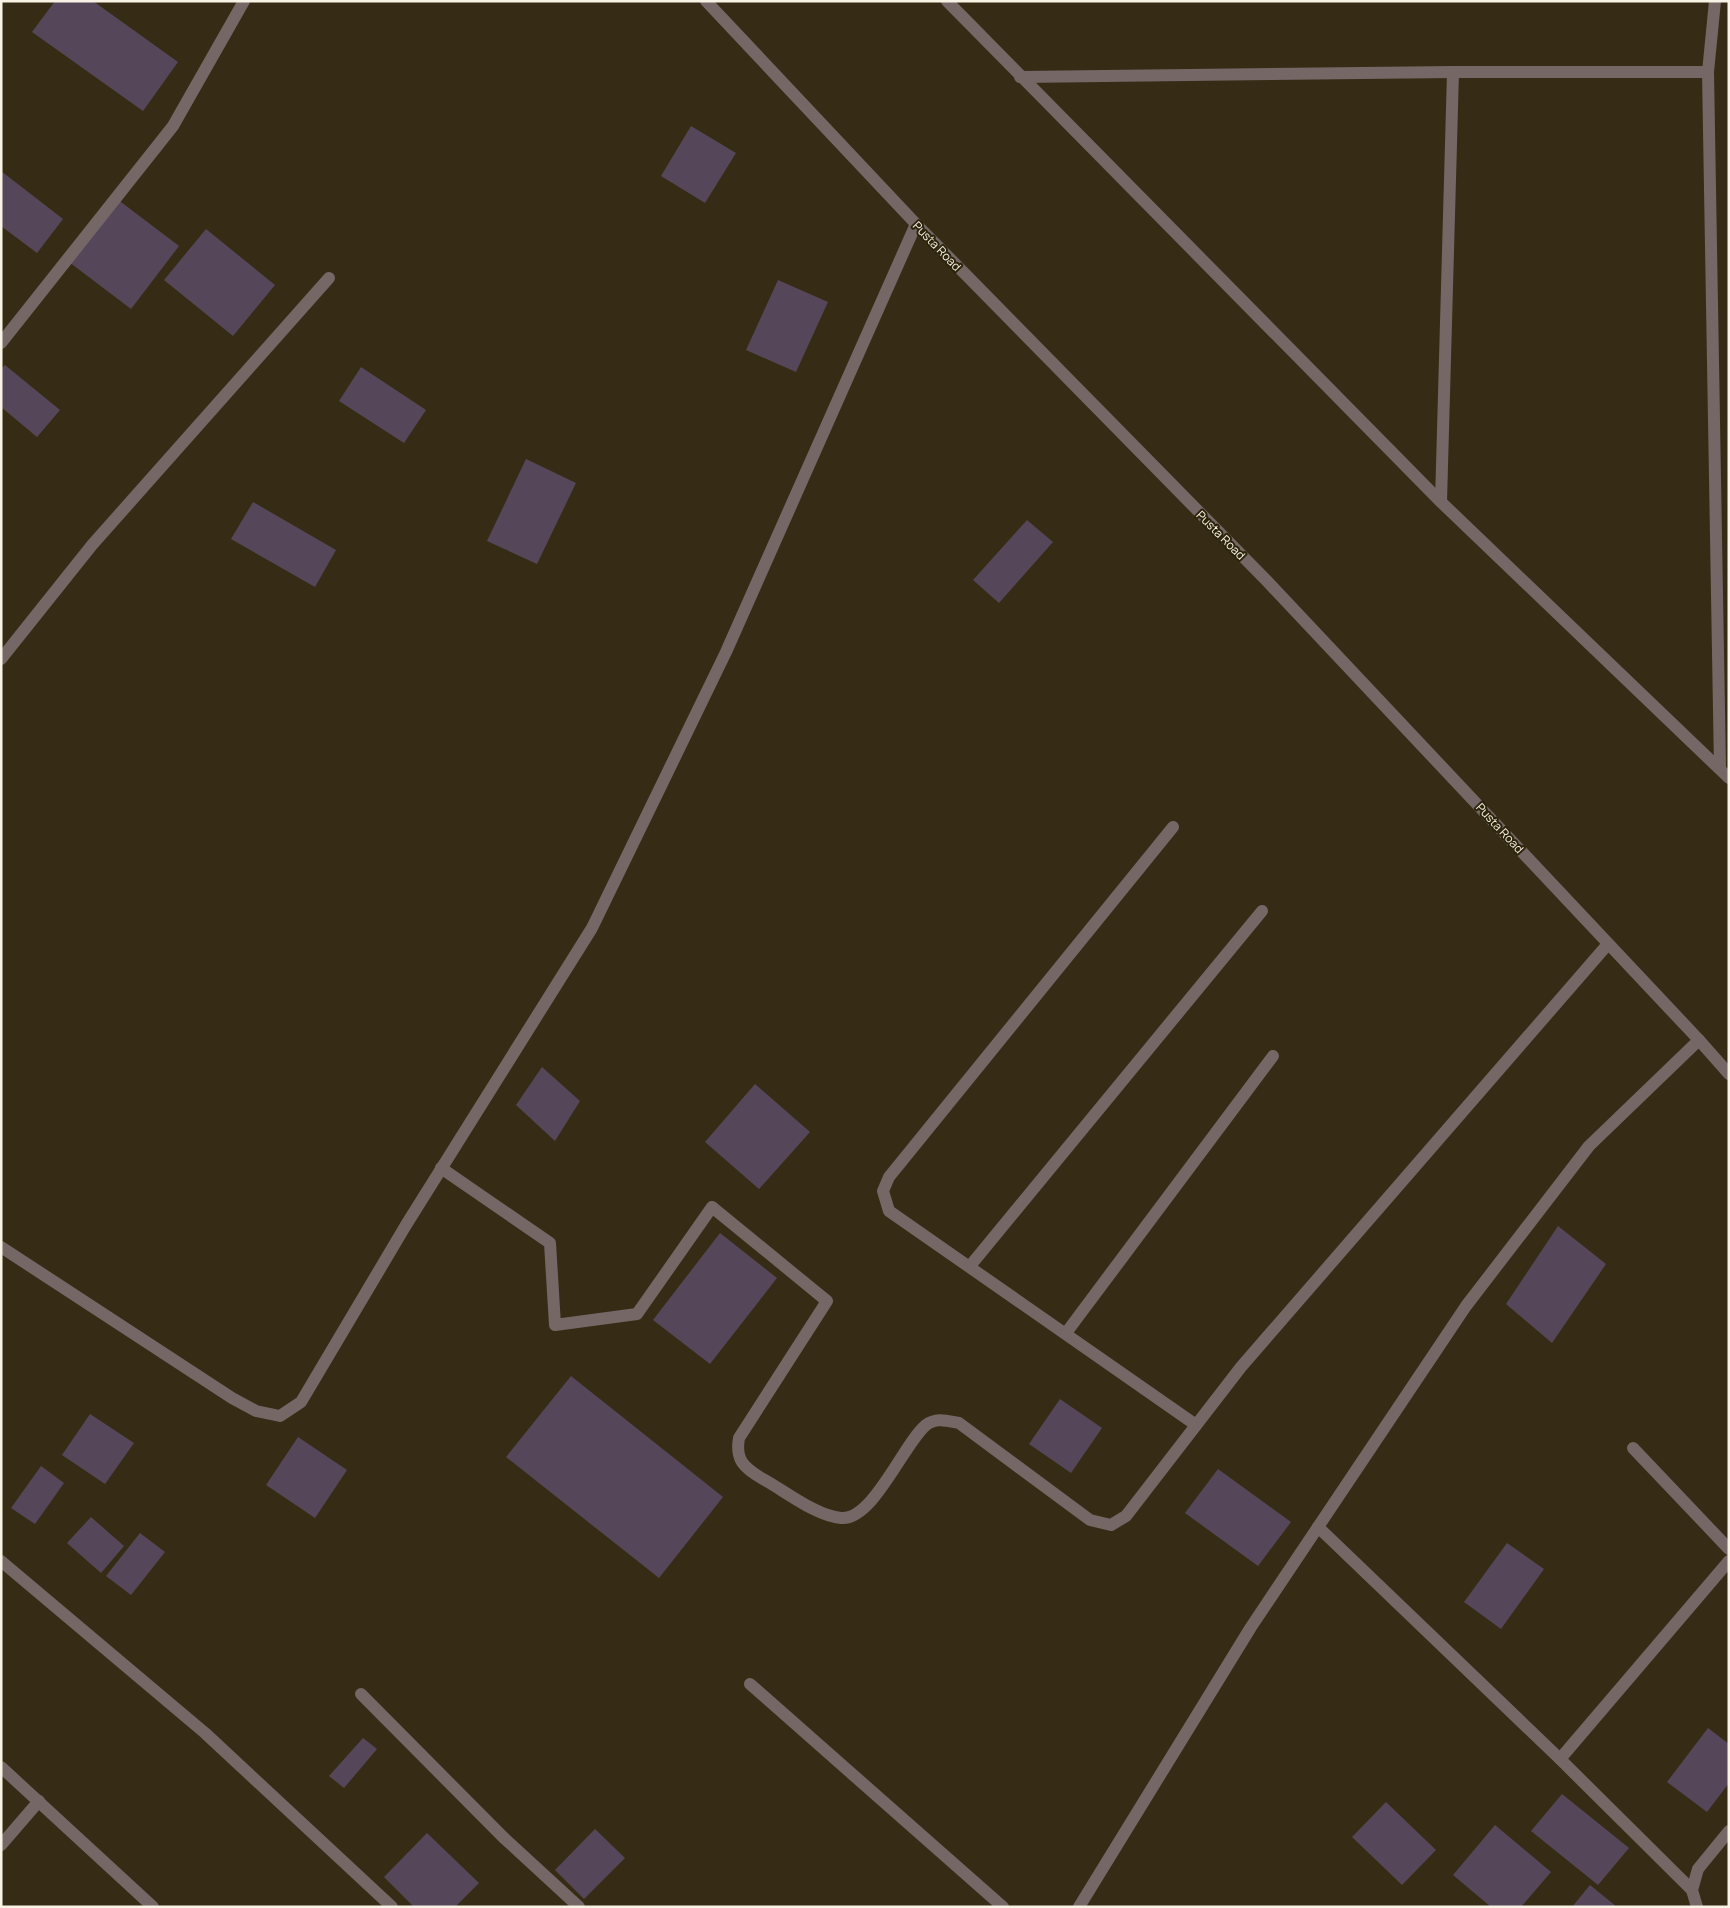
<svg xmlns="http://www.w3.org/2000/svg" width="1730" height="1908" font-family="Manrope,sans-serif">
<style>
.building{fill:#56465a}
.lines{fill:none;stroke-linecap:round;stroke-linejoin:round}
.minor{stroke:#756766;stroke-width:12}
.tertiary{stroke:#756766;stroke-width:12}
.labels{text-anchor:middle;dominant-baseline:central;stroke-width:4;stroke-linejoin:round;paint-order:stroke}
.street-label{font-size:12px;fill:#f8f3e4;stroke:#2c230b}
</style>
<rect width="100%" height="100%" fill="#362c15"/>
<g class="building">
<path d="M 55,1 L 93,1 L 178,62 L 143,111 L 32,32 Z"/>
<path d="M 691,126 L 736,153 L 705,203 L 661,176 Z"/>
<path d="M 1,171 L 63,219 L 37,253 L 1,226 Z"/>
<path d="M 117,199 L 179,246 L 131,309 L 69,262 Z"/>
<path d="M 206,229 L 275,285 L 233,336 L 164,280 Z"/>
<path d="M 778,280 L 828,302 L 796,372 L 746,350 Z"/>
<path d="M 5,365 L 60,410 L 37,437 L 1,407 L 1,369 Z"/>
<path d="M 361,367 L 426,410 L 404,443 L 339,401 Z"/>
<path d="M 526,459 L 576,483 L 537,564 L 487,541 Z"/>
<path d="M 253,502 L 336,550 L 315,587 L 231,539 Z"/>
<path d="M 1027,520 L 1053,542 L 999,603 L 973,580 Z"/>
<path d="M 542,1067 L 580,1101 L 555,1141 L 516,1105 Z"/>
<path d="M 755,1084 L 810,1132 L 759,1189 L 705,1142 Z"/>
<path d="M 1558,1226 L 1606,1264 L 1552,1343 L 1506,1304 Z"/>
<path d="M 720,1233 L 777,1278 L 710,1364 L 653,1320 Z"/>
<path d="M 571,1376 L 723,1497 L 659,1578 L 506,1457 Z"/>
<path d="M 1060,1399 L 1102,1428 L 1071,1473 L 1029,1444 Z"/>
<path d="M 90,1414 L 134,1443 L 105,1484 L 62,1455 Z"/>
<path d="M 298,1437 L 347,1470 L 315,1518 L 266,1485 Z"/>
<path d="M 41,1466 L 64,1483 L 35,1524 L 11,1508 Z"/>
<path d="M 1218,1469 L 1291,1522 L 1258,1566 L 1185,1513 Z"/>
<path d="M 91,1517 L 124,1546 L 101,1573 L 67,1543 Z"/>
<path d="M 140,1533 L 165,1552 L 131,1595 L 106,1576 Z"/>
<path d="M 1507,1543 L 1544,1569 L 1501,1629 L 1464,1602 Z"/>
<path d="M 1708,1728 L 1729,1744 L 1729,1783 L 1707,1812 L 1667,1782 Z"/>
<path d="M 363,1738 L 377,1749 L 344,1788 L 329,1776 Z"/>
<path d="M 1562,1794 L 1629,1848 L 1598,1885 L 1531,1831 Z"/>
<path d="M 1386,1802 L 1436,1850 L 1402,1885 L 1352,1837 Z"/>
<path d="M 1495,1825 L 1551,1872 L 1521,1907 L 1491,1907 L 1453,1875 Z"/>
<path d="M 595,1829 L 625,1858 L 584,1899 L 555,1870 Z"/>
<path d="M 427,1833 L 479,1883 L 455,1907 L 414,1907 L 384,1877 Z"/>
<path d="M 1590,1885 L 1617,1907 L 1572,1907 Z"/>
</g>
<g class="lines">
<g class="minor">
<path d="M 947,1 L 1441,502 L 1729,778"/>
<path d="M 1715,1 L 1708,72 L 1720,768"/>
<path d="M 1020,77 L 1453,72 L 1708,72"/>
<path d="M 1,343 L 173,126 L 244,1"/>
<path d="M 1441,502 L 1453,72"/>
<path d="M 1,659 L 92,545 L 329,278"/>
<path d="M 1173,827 L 889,1177 L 883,1191 L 889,1211 L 1196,1425"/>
<path d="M 441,1168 L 550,1243 L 555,1325 L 637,1314 L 712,1207 L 827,1301 L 739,1438 C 735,1460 744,1468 763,1479 C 785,1491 816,1516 841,1518 C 873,1521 904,1443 926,1425 C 936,1417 948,1421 959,1423 L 1090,1520 L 1111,1525 L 1126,1516 L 1241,1367 L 1608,944"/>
<path d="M 1,1247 L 232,1398 L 256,1411 L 280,1416 L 301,1402 L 406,1225 L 592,928 L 726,652 L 916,224"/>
<path d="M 970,1266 L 1262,911"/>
<path d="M 1066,1333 L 1273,1056"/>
<path d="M 1633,1448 L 1729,1549"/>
<path d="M 1318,1527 L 1560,1759 L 1692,1890"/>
<path d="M 1,1561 L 205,1733 L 392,1907"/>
<path d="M 750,1684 L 1003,1907"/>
<path d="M 361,1694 L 503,1837 L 579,1907"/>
<path d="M 1560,1759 L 1729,1561"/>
<path d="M 1,1767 L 153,1907"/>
<path d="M 1,1845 L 39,1801"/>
<path d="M 1079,1907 L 1251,1627 L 1466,1306 L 1589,1146 L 1699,1040"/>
<path d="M 1697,1907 L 1692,1890 L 1698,1869 L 1729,1831"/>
</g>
<path class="tertiary" d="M 706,1 L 916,224 L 1266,580 L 1699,1040 L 1729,1074"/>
</g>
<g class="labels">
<g class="street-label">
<text transform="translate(937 246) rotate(46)">Pusta Road</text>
<text transform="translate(1221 535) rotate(45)">Pusta Road</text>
<text transform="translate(1500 828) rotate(47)">Pusta Road</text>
</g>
</g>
<rect width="1730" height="1908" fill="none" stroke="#f8f3e4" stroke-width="5"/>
</svg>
